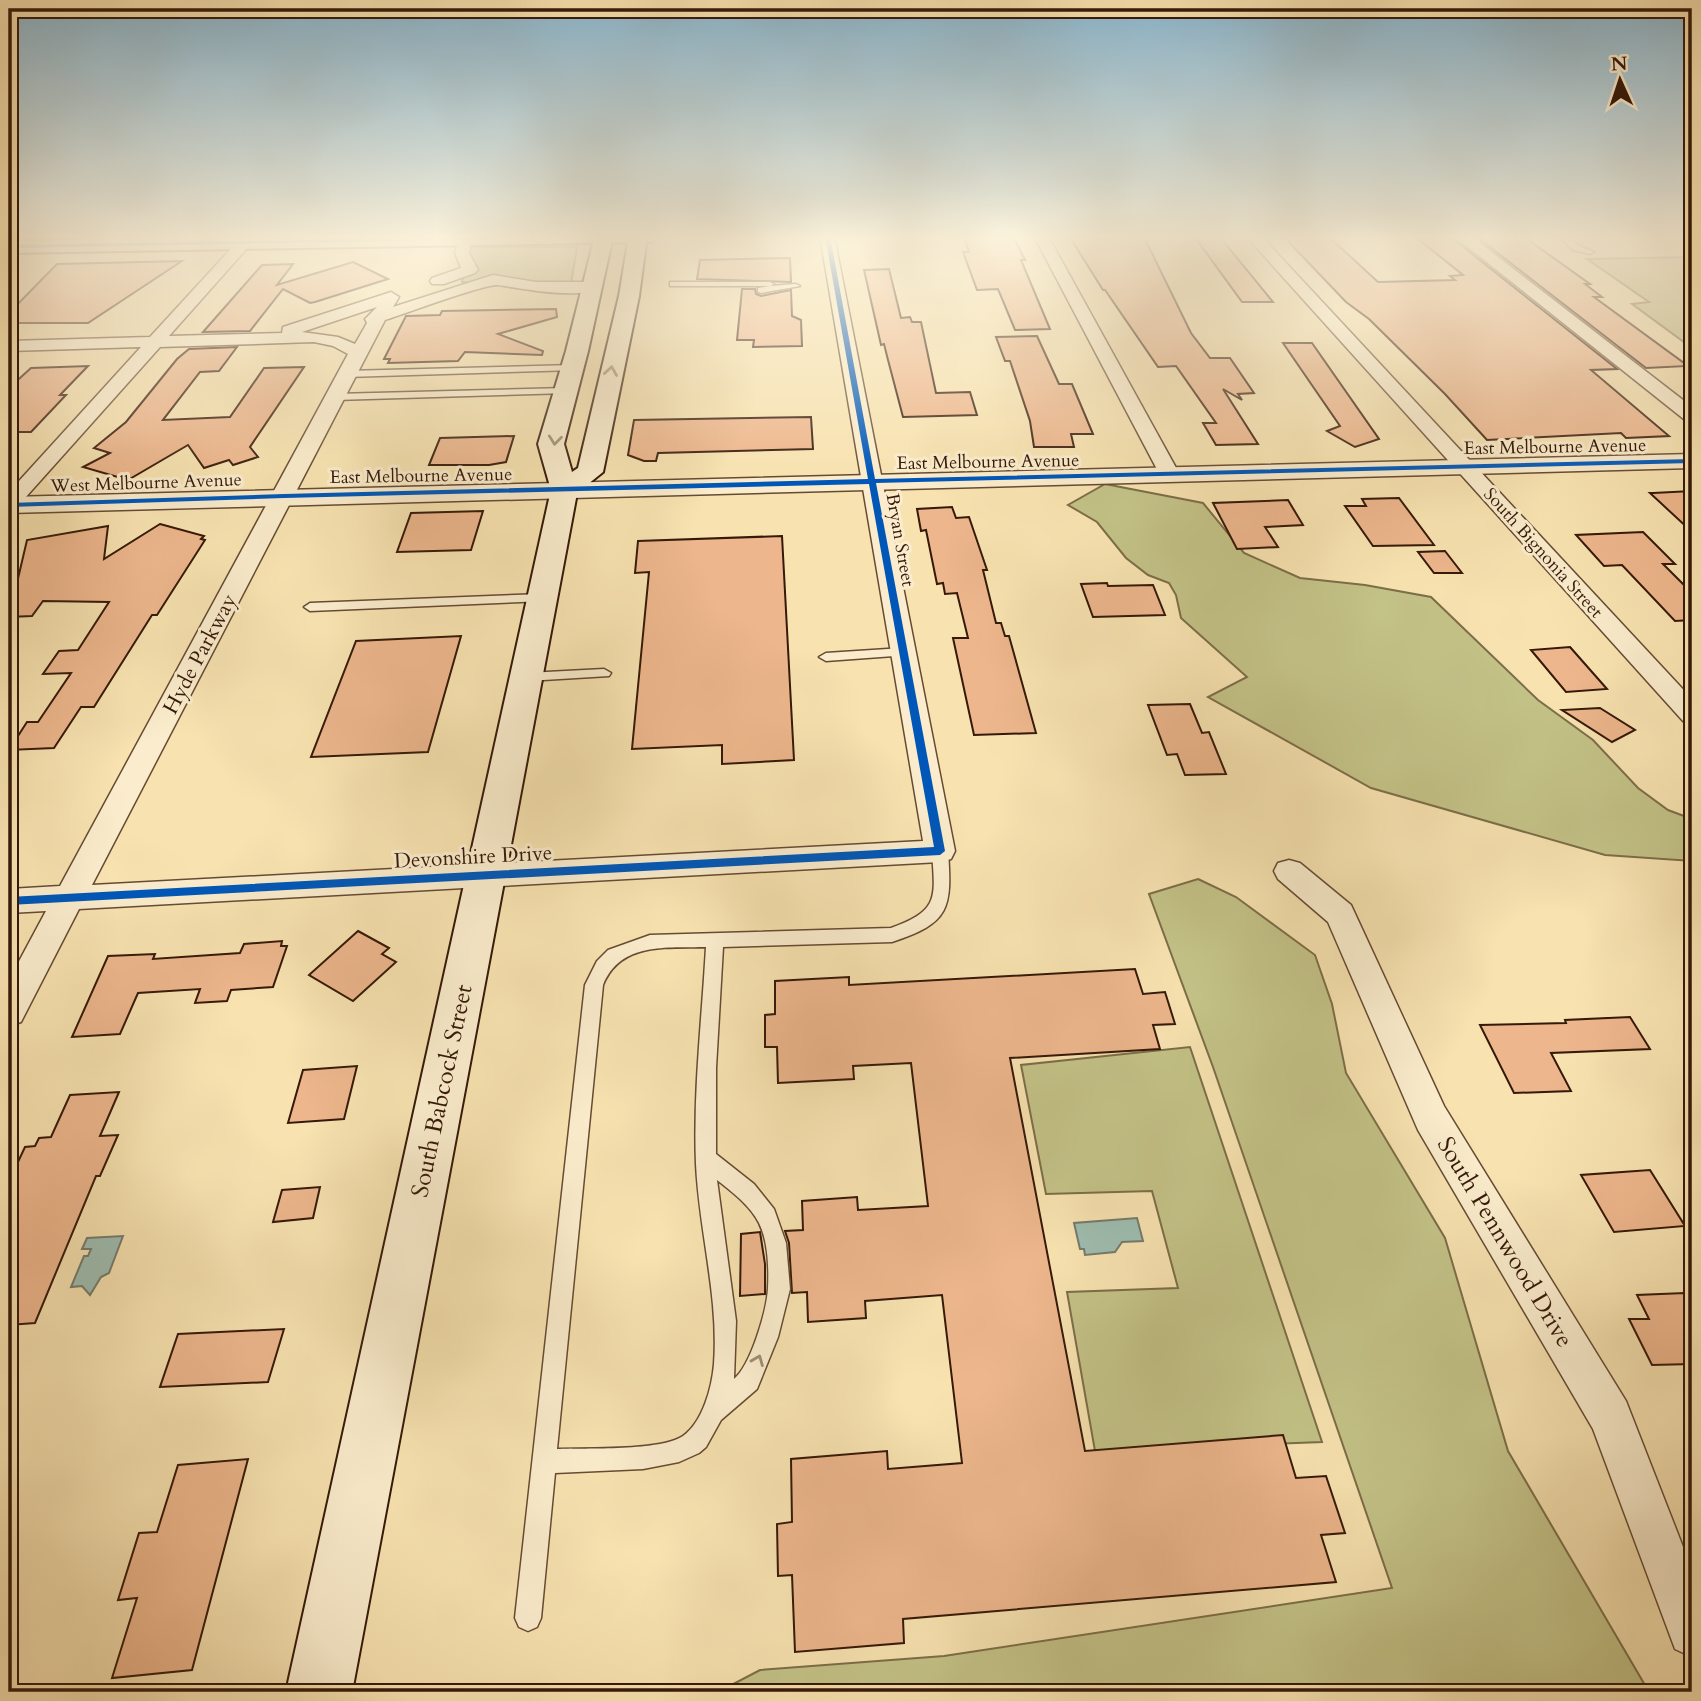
<svg xmlns="http://www.w3.org/2000/svg" width="1701" height="1701" font-family="Cardo,serif">
<style>
.green{fill:#c3c287;stroke:#7c6e48;stroke-width:2}
.water{fill:#9ebdb0;stroke:#747b6d;stroke-width:2}
.building{fill:#edb68c;stroke:#351909;stroke-width:2}
.lines{fill:none;stroke-linecap:round;stroke-linejoin:round}
.service-casing{stroke:#664b33;stroke-width:3}
.minor-casing{stroke:#664b33;stroke-width:3}
.tertiary-casing{stroke:#664b33;stroke-width:3}
.secondary-casing{stroke:#351909;stroke-width:4}
.primary-casing{stroke:#351909;stroke-width:4}
.service{fill:#faeccc;fill-rule:evenodd}
.minor{fill:#faeccc;fill-rule:evenodd}
.tertiary{fill:#faeccc;fill-rule:evenodd}
.secondary{fill:#faeccc;fill-rule:evenodd}
.primary{fill:#f7e2b0;fill-rule:evenodd}
.cycleway-casing{stroke:#faeccc;stroke-width:5}
.cycleway{fill:#0057b8;fill-rule:evenodd}
.oneway{stroke:#a18d74}
.labels{text-anchor:middle;dominant-baseline:central;stroke-width:6;stroke-linejoin:round;paint-order:stroke}
.far-street-label{font-size:18px;fill:#351909;stroke:#faeccc}
.street-label{font-size:21px;fill:#351909;stroke:#faeccc}
.near-street-label{font-size:24px;fill:#351909;stroke:#faeccc}
</style>
<rect width="100%" height="100%" fill="#f7e2b0"/>
<filter id="stains"><feTurbulence type="fractalNoise" baseFrequency=".00286" numOctaves="4"/><feColorMatrix values="0 0 0 0 .2 0 0 0 0 .09 0 0 0 0 .02 0 0 0 .5 -.17"/></filter>
<radialGradient id="worn" r=".72"><stop offset=".6" stop-color="#630" stop-opacity="0"/><stop offset="1" stop-color="#630" stop-opacity=".3"/></radialGradient>
<g class="green">
<path d="M 470,247 L 577,247 L 571,284 L 462,282 Z"/>
<path d="M 1692,257 L 1692,348 L 1632,304 L 1649,302 L 1587,259 Z"/>
<path d="M 1105,484 L 1203,503 L 1244,553 L 1300,578 L 1365,585 L 1431,597 L 1538,700 L 1593,740 L 1638,788 L 1668,810 L 1692,819 L 1692,861 L 1605,855 L 1371,788 L 1208,697 L 1247,677 L 1181,618 L 1176,595 L 1169,583 L 1148,575 L 1126,558 L 1097,522 L 1068,505 Z"/>
<path d="M 1198,879 L 1236,897 L 1315,955 L 1332,1004 L 1346,1073 L 1445,1238 L 1508,1451 L 1649,1692 L 718,1692 L 760,1670 L 944,1656 L 1392,1588 L 1213,1067 L 1149,894 Z"/>
<path d="M 1190,1047 L 1322,1442 L 1095,1451 L 1067,1292 L 1178,1288 L 1152,1191 L 1046,1194 L 1021,1065 Z"/>
</g>
<g class="water">
<path d="M 1137,1218 L 1143,1241 L 1122,1242 L 1115,1252 L 1085,1255 L 1084,1249 L 1080,1249 L 1074,1223 Z"/>
<path d="M 123,1236 L 109,1273 L 101,1277 L 90,1295 L 82,1286 L 71,1287 L 84,1256 L 88,1256 L 91,1249 L 82,1249 L 87,1238 Z"/>
</g>
<g class="building">
<path d="M 1013,236 L 1025,260 L 1021,260 L 1050,329 L 1015,330 L 998,289 L 977,290 L 963,252 L 969,252 L 964,237 Z"/>
<path d="M 1069,236 L 1096,236 L 1098,239 L 1144,237 L 1191,333 L 1210,358 L 1230,358 L 1254,393 L 1238,394 L 1242,400 L 1223,389 L 1258,444 L 1216,445 L 1203,423 L 1216,423 L 1176,366 L 1158,367 L 1105,290 L 1103,290 Z"/>
<path d="M 1194,236 L 1219,236 L 1273,302 L 1242,302 Z"/>
<path d="M 1283,236 L 1328,236 L 1378,282 L 1455,280 L 1450,276 L 1463,275 L 1418,239 L 1452,238 L 1617,369 L 1591,370 L 1669,436 L 1626,438 L 1621,433 L 1487,440 L 1445,394 L 1369,319 L 1346,302 Z"/>
<path d="M 1523,236 L 1590,284 L 1585,284 L 1602,297 L 1594,297 L 1688,366 L 1646,368 L 1477,237 Z"/>
<path d="M 790,258 L 791,282 L 697,279 L 700,260 Z"/>
<path d="M 182,261 L 88,323 L 9,323 L 9,313 L 57,264 Z"/>
<path d="M 353,262 L 388,279 L 315,302 L 310,303 L 283,289 L 250,331 L 203,332 L 262,265 L 293,264 L 277,285 Z"/>
<path d="M 889,269 L 901,318 L 910,317 L 912,322 L 921,322 L 936,393 L 970,392 L 977,415 L 903,417 L 888,360 L 884,344 L 881,345 L 864,270 Z"/>
<path d="M 742,289 L 755,289 L 756,294 L 761,296 L 791,290 L 792,316 L 801,320 L 802,346 L 753,347 L 754,340 L 737,340 Z"/>
<path d="M 556,309 L 557,317 L 498,334 L 543,351 L 542,355 L 465,352 L 458,361 L 388,363 L 390,359 L 384,359 L 406,316 L 440,315 L 442,311 Z"/>
<path d="M 1037,336 L 1059,384 L 1072,384 L 1093,434 L 1071,434 L 1074,447 L 1034,447 L 1030,421 L 1010,361 L 1005,361 L 996,337 Z"/>
<path d="M 1283,343 L 1312,343 L 1379,439 L 1355,447 L 1327,431 L 1340,426 Z"/>
<path d="M 237,347 L 219,371 L 200,372 L 163,420 L 230,417 L 264,368 L 304,367 L 250,447 L 258,457 L 233,465 L 229,460 L 204,468 L 188,445 L 128,480 L 83,467 L 110,453 L 94,448 L 126,422 L 177,359 L 189,349 Z"/>
<path d="M 88,366 L 60,395 L 66,395 L 31,432 L 9,432 L 9,388 L 31,368 Z"/>
<path d="M 811,417 L 813,449 L 658,453 L 656,461 L 644,461 L 628,455 L 634,420 Z"/>
<path d="M 514,436 L 506,462 L 489,465 L 429,465 L 440,438 Z"/>
<path d="M 1692,491 L 1692,532 L 1650,493 L 1653,493 Z"/>
<path d="M 1399,498 L 1434,545 L 1373,546 L 1345,506 L 1366,506 L 1362,499 Z"/>
<path d="M 1288,500 L 1303,525 L 1265,527 L 1278,547 L 1237,549 L 1213,503 Z"/>
<path d="M 952,507 L 956,518 L 969,517 L 987,570 L 983,570 L 996,623 L 1001,623 L 1005,636 L 1009,636 L 1036,733 L 974,735 L 953,638 L 968,638 L 957,593 L 945,594 L 943,583 L 937,584 L 926,530 L 921,531 L 917,509 Z"/>
<path d="M 483,511 L 471,550 L 397,552 L 411,513 Z"/>
<path d="M 160,524 L 204,536 L 201,539 L 205,540 L 157,615 L 152,615 L 94,707 L 81,707 L 54,748 L 9,750 L 27,722 L 38,722 L 71,673 L 43,674 L 59,651 L 78,650 L 109,602 L 43,601 L 32,616 L 9,617 L 27,540 L 108,526 L 104,559 Z"/>
<path d="M 1643,532 L 1675,564 L 1663,564 L 1692,593 L 1692,620 L 1675,621 L 1622,565 L 1604,566 L 1576,535 Z"/>
<path d="M 782,536 L 794,760 L 722,764 L 722,745 L 632,749 L 649,572 L 635,573 L 638,541 Z"/>
<path d="M 1445,551 L 1462,573 L 1434,573 L 1418,552 Z"/>
<path d="M 1107,583 L 1108,586 L 1153,585 L 1165,615 L 1093,617 L 1081,584 Z"/>
<path d="M 461,636 L 428,752 L 311,757 L 356,641 Z"/>
<path d="M 1570,647 L 1607,689 L 1566,692 L 1531,650 Z"/>
<path d="M 1190,704 L 1202,733 L 1209,732 L 1226,774 L 1185,775 L 1177,754 L 1167,755 L 1148,705 Z"/>
<path d="M 1600,708 L 1635,730 L 1612,742 L 1562,710 Z"/>
<path d="M 358,931 L 389,948 L 382,954 L 396,962 L 353,1001 L 309,975 Z"/>
<path d="M 282,941 L 281,946 L 287,946 L 273,987 L 231,990 L 227,1001 L 195,1003 L 200,989 L 138,993 L 120,1034 L 72,1037 L 108,956 L 155,954 L 153,959 L 240,953 L 244,944 Z"/>
<path d="M 1135,969 L 1143,994 L 1165,992 L 1175,1024 L 1153,1025 L 1160,1049 L 1010,1058 L 1085,1451 L 1283,1435 L 1296,1478 L 1326,1476 L 1345,1533 L 1321,1535 L 1336,1582 L 903,1619 L 904,1643 L 795,1652 L 792,1575 L 778,1576 L 777,1524 L 792,1522 L 791,1459 L 887,1451 L 888,1469 L 962,1463 L 942,1295 L 865,1301 L 866,1318 L 808,1322 L 807,1292 L 792,1293 L 789,1243 L 785,1231 L 803,1230 L 802,1201 L 857,1197 L 858,1210 L 928,1206 L 911,1063 L 853,1066 L 854,1079 L 778,1083 L 777,1047 L 765,1047 L 765,1015 L 775,1014 L 775,981 L 849,977 L 849,985 Z"/>
<path d="M 1630,1017 L 1650,1049 L 1551,1053 L 1571,1091 L 1514,1093 L 1480,1025 L 1566,1023 L 1565,1020 Z"/>
<path d="M 357,1066 L 344,1119 L 288,1123 L 303,1070 Z"/>
<path d="M 119,1092 L 100,1136 L 118,1135 L 100,1176 L 96,1176 L 35,1323 L 9,1325 L 9,1181 L 25,1147 L 35,1146 L 39,1138 L 51,1137 L 70,1095 Z"/>
<path d="M 1650,1170 L 1685,1226 L 1614,1232 L 1581,1175 Z"/>
<path d="M 320,1187 L 313,1218 L 273,1222 L 282,1190 Z"/>
<path d="M 760,1232 L 765,1264 L 765,1294 L 740,1296 L 741,1234 Z"/>
<path d="M 1685,1293 L 1692,1306 L 1692,1364 L 1652,1365 L 1629,1319 L 1649,1319 L 1637,1295 Z"/>
<path d="M 284,1329 L 268,1382 L 160,1387 L 178,1334 Z"/>
<path d="M 248,1459 L 192,1670 L 112,1678 L 137,1598 L 118,1600 L 139,1533 L 157,1532 L 178,1465 Z"/>
</g>
<g class="lines">
<defs>
<g id="service">
<path d="M 1558,236 L 1567,236 L 1579,246 L 1594,252 L 1590,254 L 1573,250 Z"/>
<path d="M 670,282 L 770,282 L 774,284 L 770,286 L 796,284 L 800,286 L 761,293 L 758,292 L 758,288 L 770,286 L 670,286 Z"/>
<path d="M 573,365 L 578,368 L 576,370 L 346,377 L 341,374 L 346,371 Z"/>
<path d="M 566,388 L 569,389 L 569,393 L 335,400 L 330,397 L 335,394 Z"/>
<path d="M 542,594 L 546,595 L 546,601 L 310,611 L 304,607 L 310,603 Z"/>
<path d="M 903,648 L 910,652 L 908,655 L 826,661 L 819,657 L 826,653 Z"/>
<path d="M 604,669 L 611,673 L 609,676 L 527,681 L 520,677 L 527,673 Z"/>
<path d="M 940,845 L 948,851 C 952,909 950,923 892,942 L 723,947 L 716,1068 L 716,1154 L 754,1184 L 774,1209 L 786,1243 L 790,1289 L 778,1337 L 757,1389 L 721,1420 L 706,1447 L 699,1453 L 679,1462 L 643,1469 L 555,1473 L 541,1618 L 537,1627 L 528,1631 L 519,1627 L 515,1618 L 585,985 L 597,961 L 608,950 L 650,935 L 891,928 C 940,910 935,898 932,851 ZM 706,947 C 702,1019 693,1092 696,1164 C 699,1231 719,1297 714,1364 C 712,1387 703,1422 683,1436 C 662,1451 585,1448 557,1449 L 603,985 C 620,942 667,948 706,947 ZM 717,1180 C 732,1192 750,1205 759,1223 C 768,1241 769,1268 768,1288 C 767,1310 751,1365 734,1379 L 736,1321 Z"/>
</g>
<g id="minor">
<path d="M 460,236 L 470,236 L 472,239 L 469,253 L 478,270 L 475,273 L 444,284 L 432,284 L 430,281 L 432,278 L 461,268 L 455,253 Z"/>
<path d="M 820,236 L 834,236 L 955,851 L 951,859 L 940,862 L 79,909 L 21,1022 L 9,1026 L 9,980 L 46,911 L 9,913 L 9,889 L 60,886 L 348,354 L 333,346 L 314,342 L 160,347 L 16,508 L 9,510 L 9,492 L 141,347 L 9,351 L 9,341 L 150,337 L 239,240 L 244,239 L 251,243 L 249,246 L 169,336 L 282,333 L 283,327 L 385,294 L 391,292 L 399,297 L 393,307 L 493,275 L 536,282 L 590,282 L 598,287 C 584,301 518,288 498,285 C 483,284 405,314 385,320 L 92,885 L 923,841 ZM 377,307 L 365,319 L 367,323 L 355,344 L 338,337 L 302,332 Z"/>
<path d="M 1034,236 L 1048,236 L 1180,475 L 1177,479 L 1163,479 L 1160,475 Z"/>
<path d="M 1246,236 L 1261,236 L 1692,699 L 1692,724 L 1683,721 Z"/>
<path d="M 1454,236 L 1471,236 L 1692,407 L 1692,422 L 1685,420 Z"/>
<path d="M 1289,860 L 1300,863 L 1351,905 L 1444,1106 L 1626,1401 L 1692,1570 L 1692,1657 L 1675,1649 L 1593,1429 L 1418,1130 L 1328,922 L 1278,879 L 1274,871 L 1278,863 Z"/>
</g>
<path id="tertiary" d="M 1692,454 L 1692,468 L 9,513 L 9,497 Z"/>
<path id="secondary" d="M 595,236 L 613,236 L 588,351 L 564,444 L 572,472 L 578,468 L 619,296 L 629,236 L 647,236 L 639,296 L 603,472 L 577,493 L 352,1692 L 286,1692 L 551,490 L 538,444 L 566,351 Z"/>
<path id="primary" d="M 295,236 L 660,236 L 651,242 L 9,253 L 9,241 Z"/>
</defs>
<use href="#service" class="service-casing"/>
<use href="#minor" class="minor-casing"/>
<use href="#tertiary" class="tertiary-casing"/>
<use href="#secondary" class="secondary-casing"/>
<use href="#primary" class="primary-casing"/>
<use href="#service" class="service"/>
<use href="#minor" class="minor"/>
<use href="#tertiary" class="tertiary"/>
<use href="#secondary" class="secondary"/>
<use href="#primary" class="primary"/>
<defs>
<g id="cycleway">
<path d="M 536,236 L 653,236 L 9,248 L 9,245 Z"/>
<path d="M 825,236 L 830,236 L 875,479 L 1692,459 L 1692,463 L 876,483 L 945,851 L 940,855 L 9,905 L 9,897 L 934,847 L 869,484 L 284,498 L 9,507 L 9,503 L 284,494 L 868,479 Z"/>
</g>
</defs>
<use href="#cycleway" class="cycleway-casing"/>
<use href="#cycleway" class="cycleway"/>
</g>
<defs><path id="oneway-chevron" d="M-2-3.5L2.5 0L-2 3.5" fill="none" stroke-width="1.6" stroke-linecap="round" stroke-linejoin="round" transform="scale(1.75)"/></defs>
<g class="oneway">
<use href="#oneway-chevron" transform="translate(611 371) rotate(-81)"/>
<use href="#oneway-chevron" transform="translate(555 440) rotate(96)"/>
<use href="#oneway-chevron" transform="translate(758 1360) rotate(-68)"/>
</g>
<linearGradient id="sky" x2="0" y2="1"><stop stop-color="#8ab8d2"/><stop offset="0.5" stop-color="#fbf2db"/><stop offset="1" stop-color="#fbf2db" stop-opacity="0"/></linearGradient>
<rect width="1701" height="475" fill="url(#sky)"/>
<g class="labels">
<g class="far-street-label">
<text transform="translate(1555 447) rotate(-1)">East Melbourne Avenue</text>
<text transform="translate(988 462) rotate(-1)">East Melbourne Avenue</text>
<text transform="translate(421 476) rotate(-1)">East Melbourne Avenue</text>
<text transform="translate(146 483) rotate(-2)">West Melbourne Avenue</text>
<text transform="translate(900 540) rotate(80)">Bryan Street</text>
<text transform="translate(1543 553) rotate(48)">South Bignonia Street</text>
</g>
<g class="street-label">
<text transform="translate(200 654) rotate(-62)">Hyde Parkway</text>
<text transform="translate(473 857) rotate(-3)">Devonshire Drive</text>
</g>
<g class="near-street-label">
<text transform="translate(442 1091) rotate(-78)">South Babcock Street</text>
<text transform="translate(1505 1242) rotate(59)">South Pennwood Drive</text>
</g>
</g>
<rect width="1701" height="1701" fill="none" stroke="#f7e2b0" stroke-width="35"/>
<rect x="10" y="10" width="1680" height="1680" fill="none" stroke="#351909" stroke-width="3.5"/>
<rect x="18" y="18" width="1666" height="1666" fill="none" stroke="#351909" stroke-width="2"/>
<g transform="translate(1620 80) rotate(357)" stroke="#faeccc" stroke-width="5" paint-order="stroke">
<path d="M0-5L12 26L0 18L-12 26Z" fill="#351909"/>
<text y="-10" font-size="19" font-weight="bold" text-anchor="middle" fill="#351909">N</text>
</g>
<rect width="100%" height="100%" filter="url(#stains)"/>
<rect width="100%" height="100%" fill="url(#worn)"/>
</svg>
